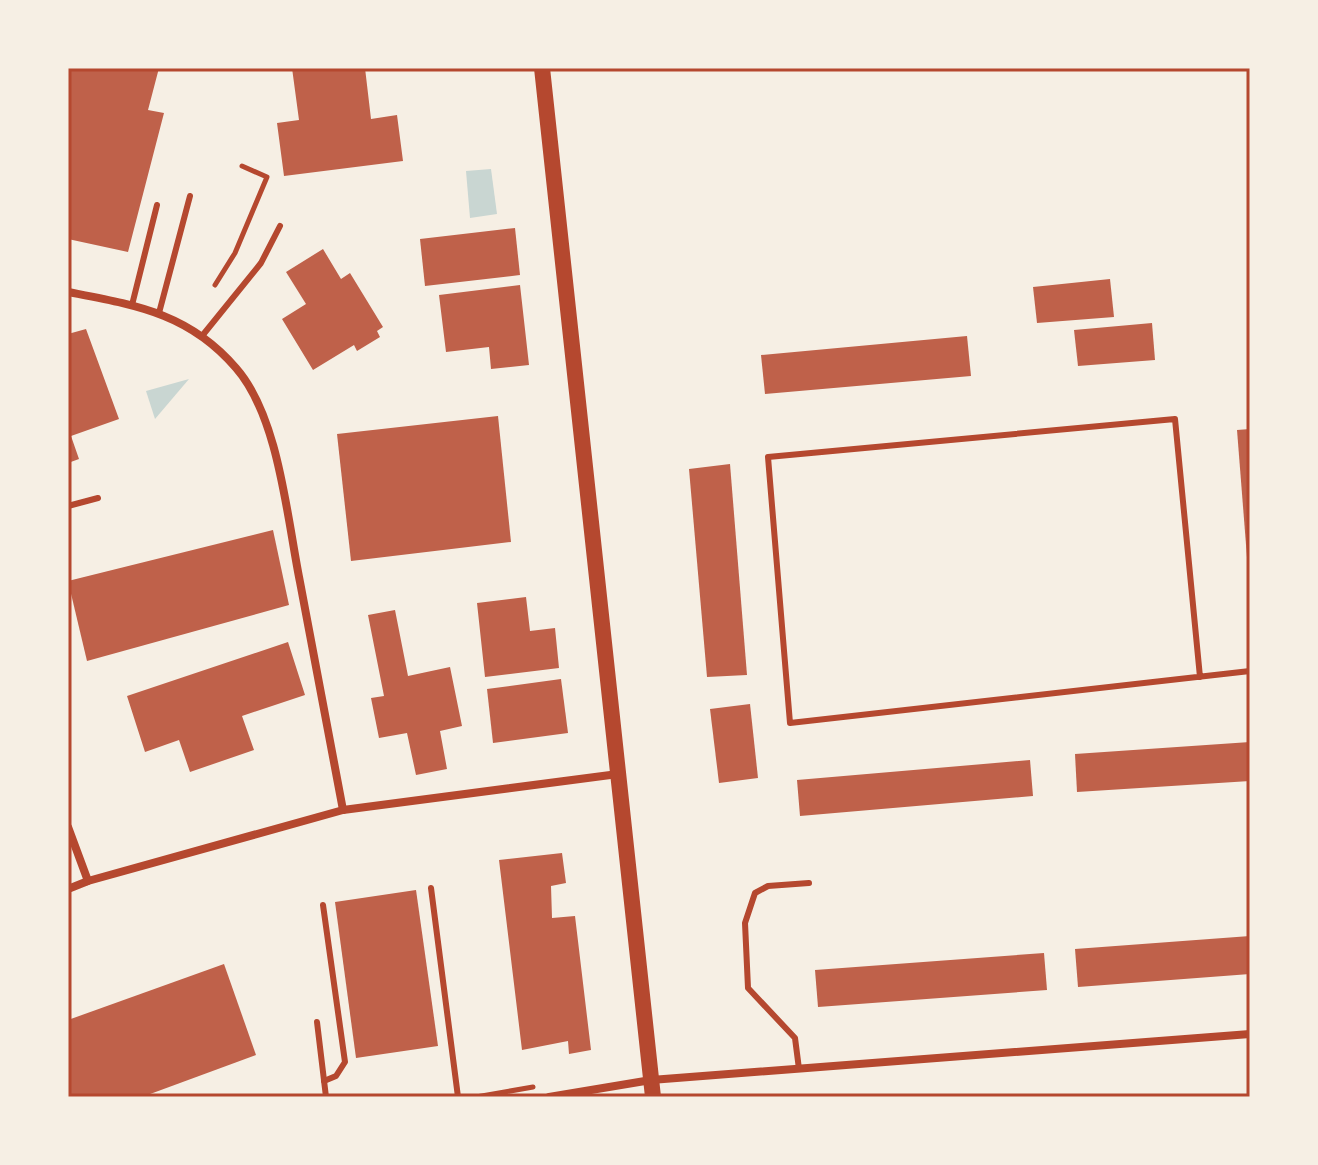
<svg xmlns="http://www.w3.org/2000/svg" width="1318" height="1165" font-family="Quicksand,sans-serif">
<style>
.water{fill:#c9d6d2}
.building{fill:#bf614a}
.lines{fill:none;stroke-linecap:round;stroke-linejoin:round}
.path{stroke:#b5482f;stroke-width:5}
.service{stroke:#b5482f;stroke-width:6}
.minor{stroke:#b5482f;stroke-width:8}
.secondary{stroke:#b5482f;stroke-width:16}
.neatline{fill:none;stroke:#b5482f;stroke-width:3}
</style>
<rect width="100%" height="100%" fill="#f6efe4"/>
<g class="water">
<path d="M 491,169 L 497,214 L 470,218 L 466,171 Z"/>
<path d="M 189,379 L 155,419 L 146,391 Z"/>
</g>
<g class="building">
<path d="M 68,68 L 159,68 L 148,110 L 164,113 L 128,252 L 68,239 Z"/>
<path d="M 292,68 L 365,68 L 371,119 L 397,115 L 403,161 L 284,176 L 277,123 L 299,120 Z"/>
<path d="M 515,228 L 520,275 L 425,286 L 420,239 Z"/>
<path d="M 323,249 L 341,279 L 350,273 L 383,327 L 377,331 L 380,337 L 357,351 L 354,345 L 313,370 L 282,319 L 306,304 L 286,272 Z"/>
<path d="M 1110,279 L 1114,317 L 1037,323 L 1033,287 Z"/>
<path d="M 520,285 L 529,365 L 491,369 L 489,347 L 446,352 L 439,295 Z"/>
<path d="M 1152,323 L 1155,360 L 1078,366 L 1074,330 Z"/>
<path d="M 86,329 L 119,419 L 71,436 L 79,459 L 68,463 L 68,334 Z"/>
<path d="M 967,336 L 971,376 L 765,394 L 761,355 Z"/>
<path d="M 498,416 L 511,542 L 351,561 L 337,434 Z"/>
<path d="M 1250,429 L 1250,570 L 1248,570 L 1237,430 Z"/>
<path d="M 730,464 L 747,675 L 707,677 L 689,469 Z"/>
<path d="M 273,530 L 289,605 L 87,661 L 68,581 Z"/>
<path d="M 526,597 L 530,631 L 555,628 L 559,668 L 485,677 L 477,603 Z"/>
<path d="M 395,610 L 408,676 L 450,667 L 462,726 L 440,731 L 447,769 L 416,775 L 407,733 L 379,738 L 371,698 L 384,696 L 368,615 Z"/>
<path d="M 288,642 L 305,695 L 242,716 L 254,750 L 190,772 L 179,740 L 145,752 L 127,696 Z"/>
<path d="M 561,679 L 568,733 L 493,743 L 487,689 Z"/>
<path d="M 750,704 L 758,778 L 719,783 L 710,709 Z"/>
<path d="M 1250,742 L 1250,781 L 1077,792 L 1075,754 Z"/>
<path d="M 1030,760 L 1033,796 L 800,816 L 797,780 Z"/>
<path d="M 562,853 L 566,883 L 551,886 L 552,918 L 575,916 L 591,1050 L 569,1054 L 568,1041 L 522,1050 L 499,860 Z"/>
<path d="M 416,890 L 438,1046 L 356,1058 L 335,902 Z"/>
<path d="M 1250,936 L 1250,974 L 1078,987 L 1075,949 Z"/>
<path d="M 1044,953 L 1047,990 L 818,1007 L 815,970 Z"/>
<path d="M 224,964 L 256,1055 L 142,1097 L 68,1097 L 68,1020 Z"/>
</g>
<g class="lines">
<g class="path">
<path d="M 215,285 L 235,253 L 267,177 L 242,166"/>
<path d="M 476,1097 L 533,1087"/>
</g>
<g class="service">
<path d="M 132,305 L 157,205"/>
<path d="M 159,313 L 190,196"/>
<path d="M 202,336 L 261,263 L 280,226"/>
<path d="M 68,506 L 98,498"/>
<path d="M 1200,677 L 1175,419 L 768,457 L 790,723 L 1250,671"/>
<path d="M 431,888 L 458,1097"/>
<path d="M 323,905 L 345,1062 L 336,1076 L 324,1081"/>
<path d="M 317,1022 L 326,1097"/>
<path d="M 799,1069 L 795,1038 L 748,988 L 745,923 L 755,893 L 768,886 L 809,883"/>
</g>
<g class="minor">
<path d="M 68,292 C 135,305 189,313 236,368 C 279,417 287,518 300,582 C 314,658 329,734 343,810"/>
<path d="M 68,827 L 88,881"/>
<path d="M 68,889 L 88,881 L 343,810 L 618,774"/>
<path d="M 549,1097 L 651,1080 L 1250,1034"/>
</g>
<path class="secondary" d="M 542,68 L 653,1097"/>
</g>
<rect width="1318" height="1165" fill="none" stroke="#f6efe4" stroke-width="140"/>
<rect x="70" y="70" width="1178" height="1025" class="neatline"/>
</svg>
